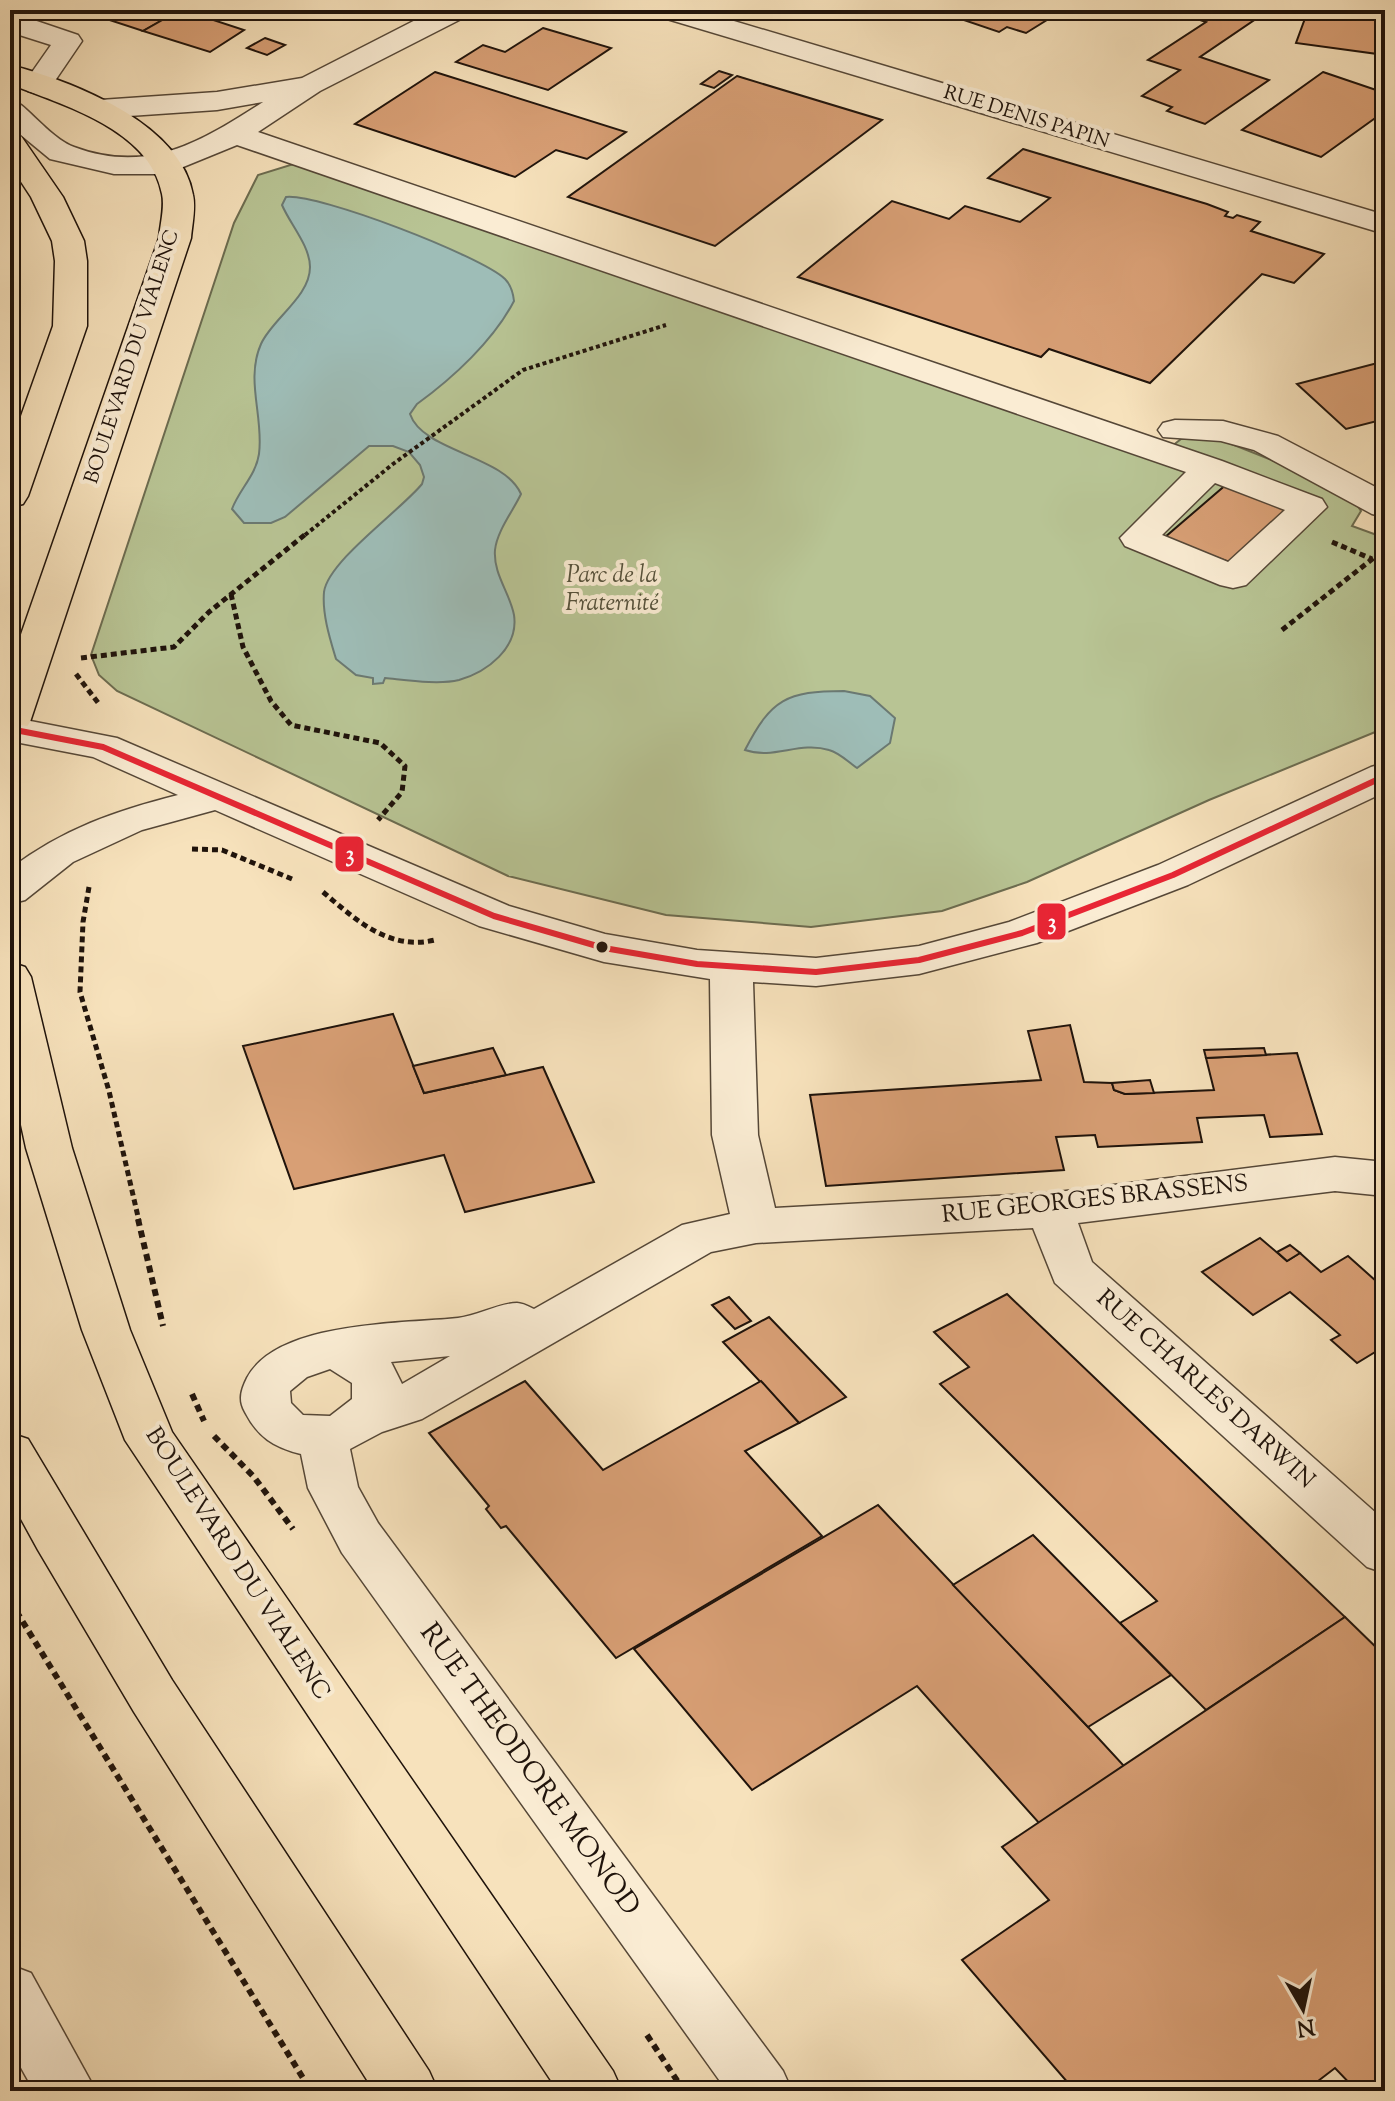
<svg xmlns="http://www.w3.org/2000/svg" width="1395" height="2101" font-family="'Sorts Mill Goudy',serif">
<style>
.green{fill:#b8c494;stroke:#6c6c50;stroke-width:2}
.water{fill:#9ebdb7;stroke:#6b7972;stroke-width:2}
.building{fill:#d89f75;stroke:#1f130b;stroke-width:2}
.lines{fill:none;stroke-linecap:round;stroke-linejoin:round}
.minor-casing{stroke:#554737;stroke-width:3}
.major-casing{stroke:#1f130b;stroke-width:3}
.path-far2{stroke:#1f130b;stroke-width:4;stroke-dasharray:4 3;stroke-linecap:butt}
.path-far1{stroke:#1f130b;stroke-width:5;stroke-dasharray:6 4;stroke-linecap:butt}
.path{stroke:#1f130b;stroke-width:6;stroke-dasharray:7 5;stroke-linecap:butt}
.minor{fill:#faecd3;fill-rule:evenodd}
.major{fill:#f7e2bc;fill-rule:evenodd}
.bus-1-casing{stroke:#faecd3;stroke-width:12}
.bus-1{stroke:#e82534;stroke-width:6}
.bus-dot{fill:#1f130b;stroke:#faecd3;stroke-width:3}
.labels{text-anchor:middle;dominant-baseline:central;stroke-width:8;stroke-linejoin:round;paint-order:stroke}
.far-street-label{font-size:20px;fill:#1f130b;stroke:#faecd3}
.park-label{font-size:24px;font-style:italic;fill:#55513b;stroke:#faecd3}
.street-label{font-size:24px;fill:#1f130b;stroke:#faecd3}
.near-street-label{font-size:28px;fill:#1f130b;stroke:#faecd3}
.line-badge{stroke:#faecd3;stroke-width:3}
.badge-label{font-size:22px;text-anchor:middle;font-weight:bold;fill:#fff}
</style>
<rect width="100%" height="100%" fill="#f7e2bc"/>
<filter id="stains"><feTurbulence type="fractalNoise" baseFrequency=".0025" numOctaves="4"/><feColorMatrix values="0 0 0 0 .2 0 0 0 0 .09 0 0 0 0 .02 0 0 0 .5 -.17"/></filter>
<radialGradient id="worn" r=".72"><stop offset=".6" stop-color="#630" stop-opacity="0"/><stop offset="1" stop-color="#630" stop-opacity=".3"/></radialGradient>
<path class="green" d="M 300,162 L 1156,459 L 1181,439 L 1214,437 L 1347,490 L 1361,511 L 1352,526 L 1385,538 L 1385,728 L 1209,800 L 1027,882 L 942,911 L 811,927 L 666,915 L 508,876 L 117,691 L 99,675 L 91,655 L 234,223 L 258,175 Z"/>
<g class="water">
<path d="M 286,197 C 318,193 481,256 505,279 C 511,285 513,292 514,301 C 494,340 453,378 417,404 L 410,414 C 423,452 504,455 521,494 C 513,511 497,531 495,550 C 493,574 510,593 514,615 C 519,648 487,672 459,680 C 438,685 406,680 385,678 L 383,683 L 373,684 L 373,678 L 356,675 L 336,659 C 330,639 322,614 324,592 C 328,561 401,510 422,484 L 424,477 L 420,465 L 409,452 L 393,446 L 369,446 L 285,517 L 271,523 L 244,523 L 232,509 C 239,490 256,475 259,454 C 264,417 245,380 261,344 C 272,319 310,297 310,267 C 310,246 290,224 282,205 Z"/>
<path d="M 844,691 L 870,696 L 895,718 L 890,743 L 857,768 C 848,762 840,753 829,750 C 799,741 774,760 745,750 C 771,699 787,691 844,691 Z"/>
</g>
<g class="building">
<path d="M 79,10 L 180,10 L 143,31 Z"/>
<path d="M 180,10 L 202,10 L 195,14 L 244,30 L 210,52 L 143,31 Z"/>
<path d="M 962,10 L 1063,10 L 1026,33 L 1007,27 L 999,32 L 952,16 Z"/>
<path d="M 1171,10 L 1269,10 L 1200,57 L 1269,80 L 1205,124 L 1167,111 L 1172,107 L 1142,96 L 1180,70 L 1148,60 L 1206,22 Z"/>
<path d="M 1327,10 L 1385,10 L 1385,55 L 1296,43 L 1307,13 L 1325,15 Z"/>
<path d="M 543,28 L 611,48 L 548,90 L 456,62 L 483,45 L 505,52 Z"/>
<path d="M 265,38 L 285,45 L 267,55 L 247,48 Z"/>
<path d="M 719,71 L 732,75 L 714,88 L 701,84 Z"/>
<path d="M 435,72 L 626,132 L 587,159 L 556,150 L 515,177 L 355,124 Z"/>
<path d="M 1323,72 L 1385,93 L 1385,111 L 1321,157 L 1242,130 Z"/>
<path d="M 737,76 L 882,120 L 715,246 L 568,197 Z"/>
<path d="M 1023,149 L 1207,204 L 1228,212 L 1225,216 L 1233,218 L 1237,215 L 1260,222 L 1251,231 L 1324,254 L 1294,283 L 1262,274 L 1150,383 L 1049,349 L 1041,357 L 798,277 L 892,201 L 949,219 L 965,206 L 1020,222 L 1050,198 L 988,178 Z"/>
<path d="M 1385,361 L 1385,419 L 1346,429 L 1297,384 Z"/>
<path d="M 1228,483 L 1294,512 L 1229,562 L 1164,538 Z"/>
<path d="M 393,1014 L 424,1093 L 543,1067 L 594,1182 L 465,1212 L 444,1155 L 294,1189 L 243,1046 Z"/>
<path d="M 1070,1025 L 1084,1082 L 1112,1083 L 1114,1090 L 1125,1094 L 1214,1090 L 1206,1058 L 1297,1053 L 1322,1134 L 1270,1137 L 1264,1115 L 1197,1118 L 1202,1142 L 1098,1147 L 1095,1135 L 1056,1137 L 1064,1170 L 826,1186 L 810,1095 L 1041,1080 L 1028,1031 Z"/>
<path d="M 493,1048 L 506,1075 L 424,1093 L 413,1066 Z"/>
<path d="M 1264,1048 L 1266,1055 L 1206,1058 L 1204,1050 Z"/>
<path d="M 1150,1080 L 1154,1093 L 1125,1094 L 1114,1090 L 1112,1083 Z"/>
<path d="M 1260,1238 L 1287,1261 L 1300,1253 L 1321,1272 L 1348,1256 L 1376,1281 L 1385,1276 L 1385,1346 L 1357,1363 L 1331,1340 L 1340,1335 L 1290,1292 L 1253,1315 L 1202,1272 Z"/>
<path d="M 1290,1245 L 1300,1253 L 1287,1261 L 1277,1252 Z"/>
<path d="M 1007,1294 L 1345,1617 L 1206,1710 L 1120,1623 L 1157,1601 L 940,1384 L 969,1367 L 934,1332 Z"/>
<path d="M 729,1297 L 751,1321 L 735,1329 L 712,1305 Z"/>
<path d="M 769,1317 L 846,1397 L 799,1423 L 723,1342 Z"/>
<path d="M 525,1381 L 603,1470 L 761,1381 L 799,1423 L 745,1451 L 822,1536 L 616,1658 L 506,1526 L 501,1528 L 486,1509 L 489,1506 L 429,1433 Z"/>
<path d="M 878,1505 L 1088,1727 L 1124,1766 L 1039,1823 L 917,1686 L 752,1790 L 634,1649 Z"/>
<path d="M 1033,1535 L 1171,1675 L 1088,1727 L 953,1585 Z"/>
<path d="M 1345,1617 L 1385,1656 L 1385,2091 L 1357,2091 L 1335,2068 L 1305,2091 L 1219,2091 L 1215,2087 L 1209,2091 L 1075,2091 L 962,1960 L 1049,1900 L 1002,1847 Z"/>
</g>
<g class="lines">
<defs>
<g id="minor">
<path d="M 435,10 L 471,10 L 467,16 L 320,91 L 258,132 L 1222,461 L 1322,499 L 1327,507 L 1246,585 L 1233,588 L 1220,585 L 1125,546 L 1120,538 L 1186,472 L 237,145 L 166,174 L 114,174 L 50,159 L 10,126 L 10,102 L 21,105 C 36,117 55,140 74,147 C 149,175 202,141 263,102 L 217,110 L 100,118 L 89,115 L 85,109 L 89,103 L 100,100 L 217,92 L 302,78 ZM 1215,483 L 1285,510 L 1228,562 L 1162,535 Z"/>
<path d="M 653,10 L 697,10 L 1385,215 L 1385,234 L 657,16 Z"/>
<path d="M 13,13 L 78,35 L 82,41 L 48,91 L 38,94 L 28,91 L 23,85 L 51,45 L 10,32 L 10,14 Z"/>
<path d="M 1175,420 L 1223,421 L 1278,436 L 1385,492 L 1385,517 L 1372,514 L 1254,450 L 1221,441 L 1163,437 L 1158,430 L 1163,423 Z"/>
<path d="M 10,717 L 117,738 L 509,906 L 605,934 L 697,950 L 816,958 L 919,946 L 1009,922 L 1158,865 L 1371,767 L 1385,763 L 1385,792 L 1188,885 L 1037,943 L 919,974 L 816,986 L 753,982 L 758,1135 L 775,1208 L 1050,1193 L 1335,1157 L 1385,1162 L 1385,1196 L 1335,1191 L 1078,1223 L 1092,1262 L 1385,1521 L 1385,1573 L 1367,1567 L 1055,1283 L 1033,1228 L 756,1243 L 711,1252 L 422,1419 L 382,1432 L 350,1449 L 358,1487 L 378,1523 L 783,2071 L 792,2091 L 727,2091 L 342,1553 L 308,1488 L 301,1454 C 273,1447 258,1437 245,1412 C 238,1400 241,1390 247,1378 C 277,1321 401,1324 458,1318 C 477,1316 500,1303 517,1303 C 522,1303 530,1307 534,1309 L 682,1225 L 730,1214 L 712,1135 L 710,979 L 604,962 L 479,926 L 215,810 L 142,830 L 73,862 L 25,900 L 10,904 L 10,869 C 63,829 115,811 178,795 L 93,757 L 10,741 ZM 450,1356 L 402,1384 L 391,1362 ZM 330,1369 L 352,1383 L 352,1399 L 330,1416 L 303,1415 L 291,1403 L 290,1391 L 307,1377 Z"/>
<path d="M 10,1965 L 31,1973 L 96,2091 L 34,2091 L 10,2048 Z"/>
</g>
<g id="major">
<path d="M 10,65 C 72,81 181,123 193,195 C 196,208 192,225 191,238 L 30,722 L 24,731 L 10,734 L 10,666 L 159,238 C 160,225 165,207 162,194 C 150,129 62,105 10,84 Z"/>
<path d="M 10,133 L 21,136 L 63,197 L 84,241 L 87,261 L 87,326 L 28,496 L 23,504 L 10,507 L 10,447 L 53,326 L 55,261 L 52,241 L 31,197 L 10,165 Z"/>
<path d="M 10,962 L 25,967 L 31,977 L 72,1148 L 130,1330 L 172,1432 L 613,2071 L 622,2091 L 558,2091 L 125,1440 L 82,1330 L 26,1148 L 10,1074 Z"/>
<path d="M 10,1433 L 28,1439 L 172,1680 L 429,2071 L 438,2091 L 374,2091 L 134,1712 L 38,1550 L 10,1499 Z"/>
</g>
</defs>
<use href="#minor" class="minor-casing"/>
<use href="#major" class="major-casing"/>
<path class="path-far2" d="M 305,535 L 393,464 L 523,370 L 666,325"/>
<g class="path-far1">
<path d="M 1332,542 L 1372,559"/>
<path d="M 231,594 L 243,647 L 271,701 L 291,725 L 380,743 L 405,766 L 402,792 L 378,820"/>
<path d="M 1282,630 L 1385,549"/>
<path d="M 81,658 L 174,647 L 209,612 L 307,533"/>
<path d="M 76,674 L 99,704"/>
<path d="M 192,849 L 222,850 L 292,879"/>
<path d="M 89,887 L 83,922 L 80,992 L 109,1091 L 139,1221"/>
<path d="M 323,892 C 356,920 389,951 435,940"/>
</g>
<g class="path">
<path d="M 138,1219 L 163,1326"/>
<path d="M 192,1394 L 204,1421"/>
<path d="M 214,1436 L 254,1477 L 293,1529"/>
<path d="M 10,1601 L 311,2091"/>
<path d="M 647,2035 L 684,2091"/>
</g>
<use href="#minor" class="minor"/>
<use href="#major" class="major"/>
<defs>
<path id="bus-1" d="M 10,729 L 103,747 L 494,916 L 604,948 L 697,964 L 816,972 L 919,960 L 1022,933 L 1173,875 L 1385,776"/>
</defs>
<use href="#bus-1" class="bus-1-casing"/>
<use href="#bus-1" class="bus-1"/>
</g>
<circle class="bus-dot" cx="602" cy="947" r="7"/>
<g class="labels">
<g class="far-street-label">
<text transform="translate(1026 118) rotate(17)">RUE DENIS PAPIN</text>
<text transform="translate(133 357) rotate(-72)">BOULEVARD DU VIALENC</text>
</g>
<g class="park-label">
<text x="612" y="576">Parc de la<tspan x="612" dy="28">Fraternité</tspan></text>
</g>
<g class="street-label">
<text transform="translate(1095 1200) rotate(-6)">RUE GEORGES BRASSENS</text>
<text transform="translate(1205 1390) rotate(42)">RUE CHARLES DARWIN</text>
<text transform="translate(237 1564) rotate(57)">BOULEVARD DU VIALENC</text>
</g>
<g class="near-street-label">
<text transform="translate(529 1770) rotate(54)">RUE THEODORE MONOD</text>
</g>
</g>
<g class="line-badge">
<rect x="334" y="835" width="31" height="38" rx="8" fill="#e82534"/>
<rect x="1036" y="902" width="31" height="39" rx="8" fill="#e82534"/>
</g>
<g class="badge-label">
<text x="350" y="861">3</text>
<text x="1052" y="929">3</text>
</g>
<rect width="1395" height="2101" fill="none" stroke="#f7e2bc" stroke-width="40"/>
<rect x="12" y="12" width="1371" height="2077" fill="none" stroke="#1f130b" stroke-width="4"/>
<rect x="20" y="20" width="1355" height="2061" fill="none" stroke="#1f130b" stroke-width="2"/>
<g transform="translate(1303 2009) rotate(171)" stroke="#faecd3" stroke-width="6" paint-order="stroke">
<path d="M0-6L14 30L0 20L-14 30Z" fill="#1f130b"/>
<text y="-12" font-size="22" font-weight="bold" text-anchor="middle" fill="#1f130b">N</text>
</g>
<rect width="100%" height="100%" filter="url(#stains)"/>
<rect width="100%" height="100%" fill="url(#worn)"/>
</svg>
